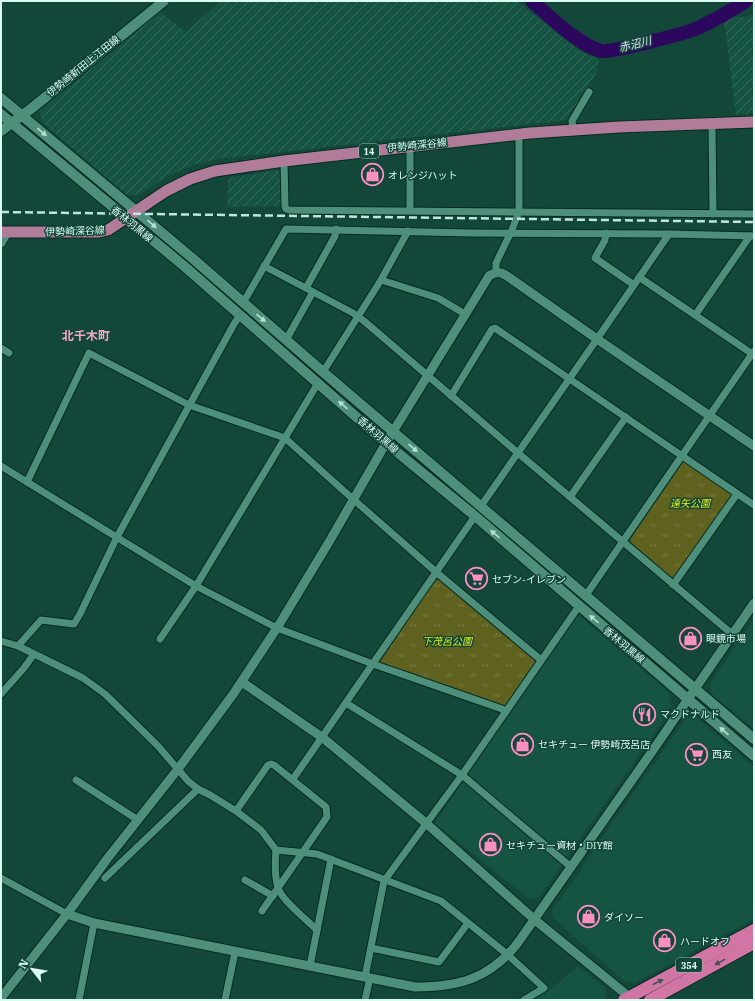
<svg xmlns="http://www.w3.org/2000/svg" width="755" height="1001" font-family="'IBM Plex Serif','Noto Sans JP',serif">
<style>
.built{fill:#155343}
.industrial{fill:url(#industrial-furrows)}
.park{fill:url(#park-tufts)}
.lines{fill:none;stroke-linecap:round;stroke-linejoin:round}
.river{stroke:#2b085e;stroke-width:14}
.minor-casing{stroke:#062b22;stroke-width:9}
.tertiary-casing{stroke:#062b22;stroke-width:11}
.secondary-casing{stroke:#062b22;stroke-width:12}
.primary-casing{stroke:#062b22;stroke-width:13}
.trunk-casing{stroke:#062b22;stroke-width:14}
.minor{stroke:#4d8f7b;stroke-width:7}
.tertiary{stroke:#4d8f7b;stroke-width:9}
.secondary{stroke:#4d8f7b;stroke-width:10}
.primary{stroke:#b07c9a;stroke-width:11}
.trunk{stroke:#d176a4;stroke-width:12}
.rail{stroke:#c2e6da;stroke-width:2.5;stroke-dasharray:8 4;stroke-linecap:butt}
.oneway{fill:#b8e1d4}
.oneway2{fill:#425354}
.labels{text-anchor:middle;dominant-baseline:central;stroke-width:3;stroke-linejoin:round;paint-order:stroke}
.shield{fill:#13473a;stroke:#9fc6ba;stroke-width:1}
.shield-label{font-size:9px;font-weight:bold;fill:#dbfcf1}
.street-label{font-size:10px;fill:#dbfcf1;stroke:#13473a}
.poi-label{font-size:10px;fill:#dbfcf1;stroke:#13473a;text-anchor:start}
.park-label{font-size:10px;font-style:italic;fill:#e3eb15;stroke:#13473a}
.water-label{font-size:11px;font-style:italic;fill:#e1dcf9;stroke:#13473a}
.quarter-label{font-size:12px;font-weight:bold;fill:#f3a6c7;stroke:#13473a}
</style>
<defs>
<pattern id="industrial-furrows" width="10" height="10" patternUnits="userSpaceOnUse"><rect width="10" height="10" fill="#155343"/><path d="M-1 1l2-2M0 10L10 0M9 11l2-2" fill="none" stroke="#366d5f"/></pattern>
<pattern id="park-tufts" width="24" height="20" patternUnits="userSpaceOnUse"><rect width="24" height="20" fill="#5f621f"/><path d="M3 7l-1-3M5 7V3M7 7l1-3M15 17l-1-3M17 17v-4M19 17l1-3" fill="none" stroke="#757940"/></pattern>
</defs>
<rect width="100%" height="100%" fill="#13473a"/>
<g class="built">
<path d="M 579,616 L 669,692 L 671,707 L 648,743 L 645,744 L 640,754 L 539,897 L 529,899 L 436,824 L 436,821 L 574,617 Z"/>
<path d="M 754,619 L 754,729 L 711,693 L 711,682 Z"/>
<path d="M 696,717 L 754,767 L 754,919 L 635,983 L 624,981 L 553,918 L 552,910 L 581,871 L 581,868 L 652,766 L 660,758 L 660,755 L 686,718 Z"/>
<path d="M 578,966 L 606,989 L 606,999 L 603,1000 L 539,1000 L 537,997 L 551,989 Z"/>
</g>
<g class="industrial">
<path d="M 221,1 L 517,1 L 580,51 L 599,59 L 597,72 L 566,120 L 219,159 L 193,165 L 166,177 L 138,195 L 127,195 L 43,123 L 39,111 L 160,12 L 186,32 Z"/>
<path d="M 754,13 L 754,113 L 736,115 L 724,20 L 729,16 L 745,17 Z"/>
<path d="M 277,170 L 283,172 L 282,206 L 227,207 L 228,178 Z"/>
</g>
<g class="park">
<path d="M 683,462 L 687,462 L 732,493 L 731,496 L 674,577 L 671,577 L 630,542 L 631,538 Z"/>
<path d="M 435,580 L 440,580 L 534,659 L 535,662 L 505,706 L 502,706 L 380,662 Z"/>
</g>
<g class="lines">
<path class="river" d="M 532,1 C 549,16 579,45 601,51 C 610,53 687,33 698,28 C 715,20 731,11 746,1"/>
<defs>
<g id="minor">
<path d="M 712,124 L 713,214"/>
<path d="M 573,130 L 572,121 L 589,92"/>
<path d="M 284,161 L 285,206 L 286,209 L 289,210 L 754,214"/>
<path d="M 410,210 L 410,146"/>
<path d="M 606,233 L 605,240 L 595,258 L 634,285"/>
<path d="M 264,266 L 353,313 L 364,321 L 518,453 L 732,634"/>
<path d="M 496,272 L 496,263 L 511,232 L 519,212 L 519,134"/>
<path d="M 639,277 L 754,355"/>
<path d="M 381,280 L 438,298 L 465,314"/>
<path d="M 306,288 L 335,236 L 336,229"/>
<path d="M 243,303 L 286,229 L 472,233 L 669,234"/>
<path d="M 696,314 L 750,236"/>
<path d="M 286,340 L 313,292"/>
<path d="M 1,348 L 9,353"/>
<path d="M 323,372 L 381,280 L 408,231"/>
<path d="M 451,396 L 492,329 L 495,328 L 754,505"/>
<path d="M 1,466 L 196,586 L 277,628 L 373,664 L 502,709 L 506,712"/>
<path d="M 27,482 L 89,353 L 189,405 L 285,438 L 345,492 L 436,572 L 541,660"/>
<path d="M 570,497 L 626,417"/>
<path d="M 481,506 L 597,339 L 669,234 L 754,236"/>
<path d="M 673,585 L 737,494"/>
<path d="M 586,595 L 754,351"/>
<path d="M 160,639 L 196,586 L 318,383"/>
<path d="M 1,641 L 18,646 L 83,678 L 105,694 L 158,746 L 188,781 L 198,789 L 210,795 L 236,811 L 261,830 L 276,850 L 317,854 L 441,901 L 508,955 L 544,988 L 524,1000"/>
<path d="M 18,646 L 41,620 L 74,624 L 80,614 L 117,537 L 234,324 L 240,315"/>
<path d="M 1,694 L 24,668 L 34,654"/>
<path d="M 346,703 L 462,775 L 571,867"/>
<path d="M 293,779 L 475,516"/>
<path d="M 76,780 L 138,820"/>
<path d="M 236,811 L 268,765 L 271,764 L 274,765 L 326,807 L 327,817 L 262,911"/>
<path d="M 276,850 C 275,862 274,878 279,890 C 284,902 307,920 317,930"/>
<path d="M 1,878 L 67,914"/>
<path d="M 105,878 L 198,789"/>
<path d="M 245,880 L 273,896"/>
<path d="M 371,948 L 439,962 L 468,923"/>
<path d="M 310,966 L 331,859"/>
<path d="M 365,977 L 384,881 L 462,775 L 579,606"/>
<path d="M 79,1000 L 94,923"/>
<path d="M 225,1000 L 235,952"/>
<path d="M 365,1000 L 370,978"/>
</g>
<g id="tertiary">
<path d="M 1,243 L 7,232"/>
<path d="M 242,682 L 323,738 L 427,824 L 535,920 L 633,1000"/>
<path d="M 67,914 L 94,923 L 415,987 C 458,987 489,979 517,944 L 651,753 L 754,603"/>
<path d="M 1,998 L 67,914 L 107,859 L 178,769 L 234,693 L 277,628 L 329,542 L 386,443 L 489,276 C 495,272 500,271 507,276 L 597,339 L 754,446"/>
</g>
<g id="secondary">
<path d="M 1,98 L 191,257 L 323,372 L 754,739"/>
<path d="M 1,114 L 184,266 L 386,443 L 475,516 L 754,756"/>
<path d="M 1,131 L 32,108 L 164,1"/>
</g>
<path id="primary" d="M 1,232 L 99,232 L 108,230 L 166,191 L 190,179 L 215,171 L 284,161 L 530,133 L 619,127 L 754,122"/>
<g id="trunk">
<path d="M 624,1000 L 754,930"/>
<path d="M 650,1000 L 754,943"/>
</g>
</defs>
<use href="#minor" class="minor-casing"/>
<use href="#tertiary" class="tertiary-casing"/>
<use href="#secondary" class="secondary-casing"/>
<use href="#primary" class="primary-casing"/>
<use href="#trunk" class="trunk-casing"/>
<use href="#minor" class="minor"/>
<use href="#tertiary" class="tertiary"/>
<use href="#secondary" class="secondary"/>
<use href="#primary" class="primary"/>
<use href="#trunk" class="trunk"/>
<path class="rail" d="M 1,212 L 754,222"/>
</g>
<defs><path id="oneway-solid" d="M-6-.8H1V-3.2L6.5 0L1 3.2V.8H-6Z"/></defs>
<g class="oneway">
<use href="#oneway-solid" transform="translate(42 132) rotate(40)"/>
<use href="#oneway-solid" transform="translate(152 224) rotate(40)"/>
<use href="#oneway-solid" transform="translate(261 318) rotate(41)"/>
<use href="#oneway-solid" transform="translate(343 405) rotate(-139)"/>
<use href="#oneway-solid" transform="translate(413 448) rotate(41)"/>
<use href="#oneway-solid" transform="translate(495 534) rotate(-139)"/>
<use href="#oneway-solid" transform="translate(594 619) rotate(-140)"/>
<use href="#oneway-solid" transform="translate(724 731) rotate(-139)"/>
</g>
<g class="oneway2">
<use href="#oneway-solid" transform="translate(720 962) rotate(151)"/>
<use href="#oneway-solid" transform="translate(658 982) rotate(-28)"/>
</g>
<defs>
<symbol id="shop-ring" viewBox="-11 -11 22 22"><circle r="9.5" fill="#13473a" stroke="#fd8fc1" stroke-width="1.5"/><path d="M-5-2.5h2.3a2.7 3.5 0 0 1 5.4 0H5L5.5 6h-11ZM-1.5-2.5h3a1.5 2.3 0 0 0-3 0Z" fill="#fd8fc1"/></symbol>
<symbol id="supermarket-ring" viewBox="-11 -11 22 22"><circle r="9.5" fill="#13473a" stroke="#fd8fc1" stroke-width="1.5"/><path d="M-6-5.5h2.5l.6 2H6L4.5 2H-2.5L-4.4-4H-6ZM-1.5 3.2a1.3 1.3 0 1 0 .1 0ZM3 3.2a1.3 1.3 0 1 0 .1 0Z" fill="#fd8fc1"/></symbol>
<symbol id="restaurant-ring" viewBox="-11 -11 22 22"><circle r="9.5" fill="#13473a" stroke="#fd8fc1" stroke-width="1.5"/><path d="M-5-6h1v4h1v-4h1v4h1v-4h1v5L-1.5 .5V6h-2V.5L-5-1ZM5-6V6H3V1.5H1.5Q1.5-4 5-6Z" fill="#fd8fc1"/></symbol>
</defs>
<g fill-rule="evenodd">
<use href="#shop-ring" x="360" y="162" width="25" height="25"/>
<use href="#supermarket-ring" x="464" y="566" width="25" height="25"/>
<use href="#shop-ring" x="678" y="626" width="25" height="25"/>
<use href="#restaurant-ring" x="632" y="702" width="25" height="25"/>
<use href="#shop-ring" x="510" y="732" width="25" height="25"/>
<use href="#supermarket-ring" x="684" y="742" width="25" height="25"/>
<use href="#shop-ring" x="478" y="832" width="25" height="25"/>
<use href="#shop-ring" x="576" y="904" width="25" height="25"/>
<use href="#shop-ring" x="652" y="928" width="25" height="25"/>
</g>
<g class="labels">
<g class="shield">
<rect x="359" y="144" width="20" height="14" rx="3"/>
<rect x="676" y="958" width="26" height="14" rx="3"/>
</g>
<g class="shield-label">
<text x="369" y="151">14</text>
<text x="689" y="965">354</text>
</g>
<g class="street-label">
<text transform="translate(83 66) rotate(-39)">伊勢崎新田上江田線</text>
<text transform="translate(417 145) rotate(-6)">伊勢崎深谷線</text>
<text transform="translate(132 224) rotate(39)">香林羽黒線</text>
<text transform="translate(75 231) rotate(-2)">伊勢崎深谷線</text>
<text transform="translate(378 435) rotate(41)">香林羽黒線</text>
<text transform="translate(624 645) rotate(40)">香林羽黒線</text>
</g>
<g class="poi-label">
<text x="388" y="175">オレンジハット</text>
<text x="492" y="579">セブン-イレブン</text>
<text x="706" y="638">眼鏡市場</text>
<text x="660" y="714">マクドナルド</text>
<text x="538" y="744">セキチュー 伊勢崎茂呂店</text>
<text x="712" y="754">西友</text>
<text x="506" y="845">セキチュー資材・DIY館</text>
<text x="604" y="917">ダイソー</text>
<text x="680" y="941">ハードオフ</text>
</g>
<g class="park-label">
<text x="690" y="503">遠矢公園</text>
<text x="447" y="641">下茂呂公園</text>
</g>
<g class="water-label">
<text transform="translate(635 44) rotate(-14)">赤沼川</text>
</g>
<g class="quarter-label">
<text x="86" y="335">北千木町</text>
</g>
</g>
<rect width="755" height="1001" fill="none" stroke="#dbfcf1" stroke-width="4"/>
<g transform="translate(32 969) rotate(301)" stroke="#13473a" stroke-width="3" paint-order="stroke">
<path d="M0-3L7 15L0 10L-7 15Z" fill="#dbfcf1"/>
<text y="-6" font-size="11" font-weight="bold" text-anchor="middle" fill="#dbfcf1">N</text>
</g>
</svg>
